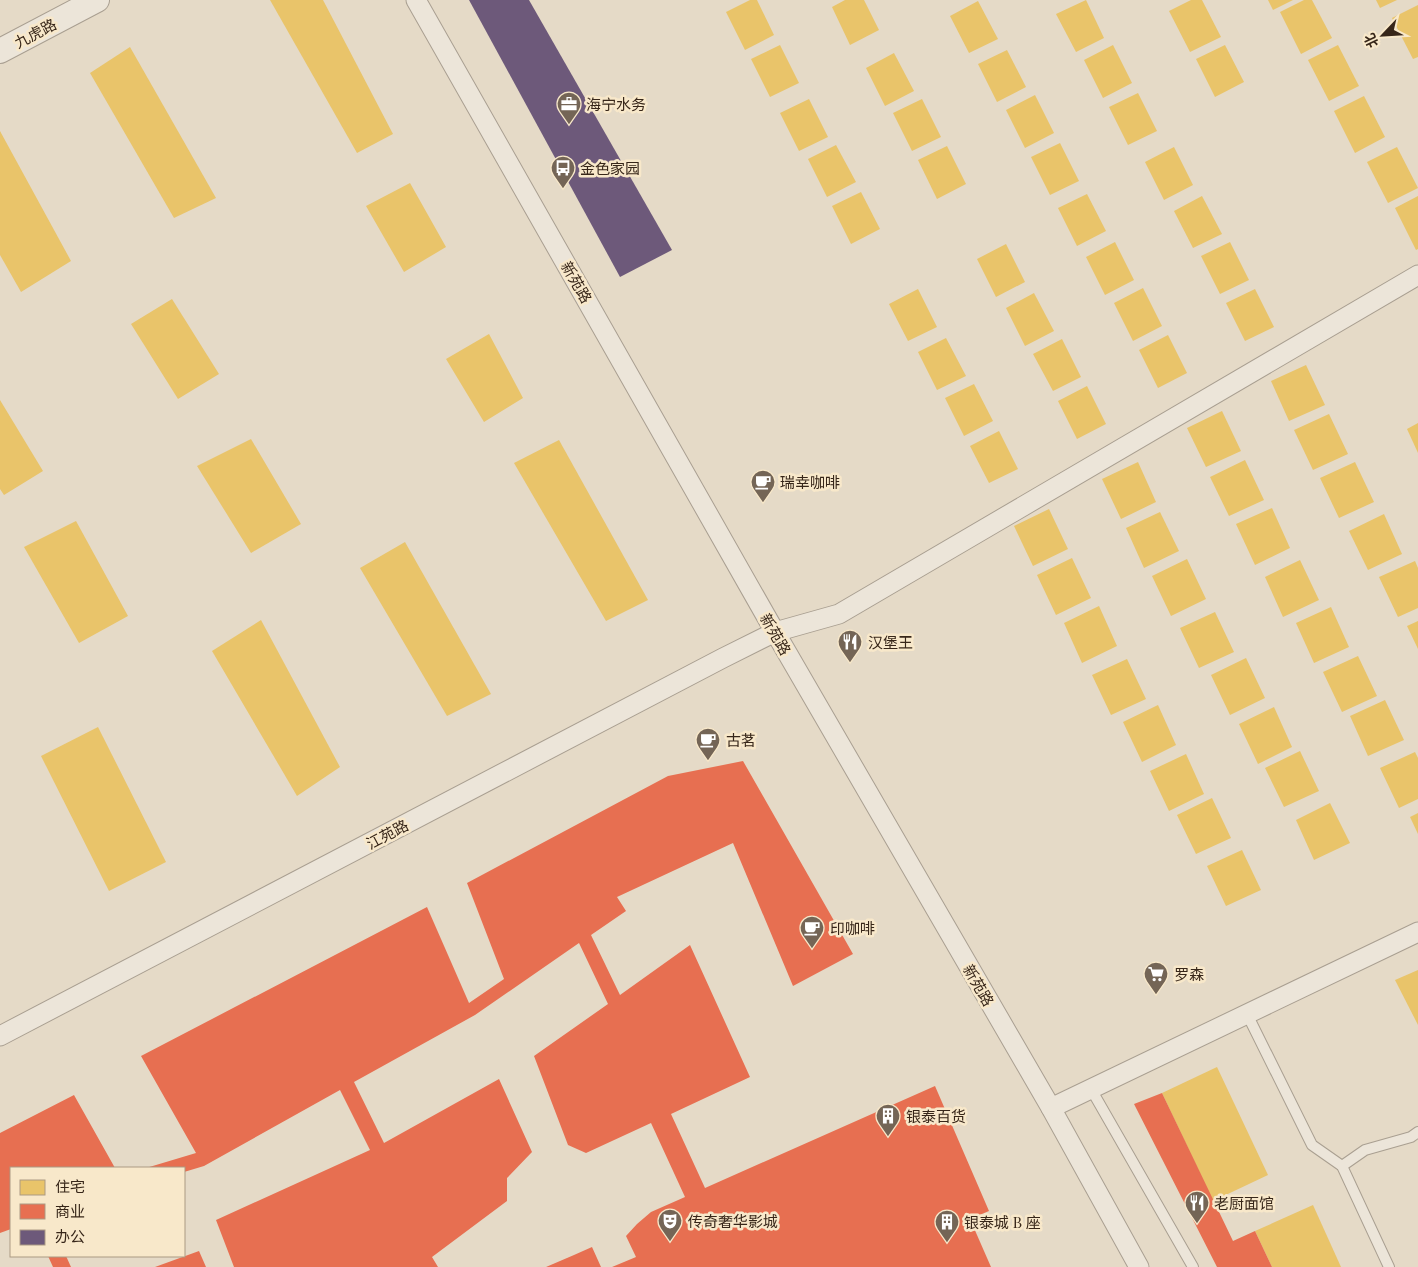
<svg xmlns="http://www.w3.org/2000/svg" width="1418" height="1267" font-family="'Playfair Display','Noto Sans SC',serif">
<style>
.homes{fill:#e9c46a}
.shops{fill:#e76f51}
.offices{fill:#6d597a}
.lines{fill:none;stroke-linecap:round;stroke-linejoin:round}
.service-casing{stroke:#a99f91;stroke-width:12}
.minor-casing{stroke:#a99f91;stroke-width:21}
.tertiary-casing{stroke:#a99f91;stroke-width:26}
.service{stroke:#ece5d9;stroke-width:10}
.minor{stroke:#ece5d9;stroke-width:19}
.tertiary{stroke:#ece5d9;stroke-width:24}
.labels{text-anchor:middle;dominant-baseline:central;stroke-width:5;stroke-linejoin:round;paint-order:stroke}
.street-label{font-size:15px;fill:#372619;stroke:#f8e8ca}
.poi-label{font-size:15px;fill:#372619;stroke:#f8e8ca;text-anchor:start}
</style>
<rect width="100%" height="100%" fill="#e5dac7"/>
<g class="homes">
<path d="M 270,0 L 323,0 L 393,134 L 357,153 Z"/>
<path d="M 750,0 L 757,0 L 774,35 L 745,50 L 726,12 Z"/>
<path d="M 845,0 L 864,0 L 879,30 L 850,45 L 832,7 Z"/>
<path d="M 1086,0 L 1104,38 L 1076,52 L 1056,14 Z"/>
<path d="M 1191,0 L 1202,0 L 1221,37 L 1190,52 L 1169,11 Z"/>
<path d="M 1268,0 L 1293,0 L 1273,10 Z"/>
<path d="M 1304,0 L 1312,0 L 1332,38 L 1301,54 L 1280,12 Z"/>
<path d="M 1376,0 L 1397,0 L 1380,8 Z"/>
<path d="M 978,1 L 998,39 L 969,53 L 950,16 Z"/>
<path d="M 1418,5 L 1418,57 L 1413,59 L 1392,18 Z"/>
<path d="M 780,45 L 799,83 L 770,97 L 751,59 Z"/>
<path d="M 1113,45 L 1132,83 L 1103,98 L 1084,60 Z"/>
<path d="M 1225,45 L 1244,82 L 1215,97 L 1196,59 Z"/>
<path d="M 1338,45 L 1359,86 L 1329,101 L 1308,60 Z"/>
<path d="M 130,47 L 216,198 L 174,218 L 90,73 Z"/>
<path d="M 1007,50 L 1026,87 L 997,102 L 978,64 Z"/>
<path d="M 894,53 L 914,91 L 885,106 L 866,68 Z"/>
<path d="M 1138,93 L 1157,131 L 1128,145 L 1109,107 Z"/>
<path d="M 1035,95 L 1054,133 L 1025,148 L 1006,110 Z"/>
<path d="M 1364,96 L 1385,137 L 1355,153 L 1334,111 Z"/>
<path d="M 809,99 L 828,137 L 799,151 L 780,113 Z"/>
<path d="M 922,99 L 941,137 L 912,151 L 893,113 Z"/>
<path d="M 0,131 L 71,261 L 21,292 L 0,255 Z"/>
<path d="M 1060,143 L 1079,181 L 1050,195 L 1031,157 Z"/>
<path d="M 836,145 L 856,182 L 827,197 L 808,159 Z"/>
<path d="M 947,146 L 966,184 L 937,199 L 918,160 Z"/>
<path d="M 1174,147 L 1193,185 L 1164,200 L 1145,162 Z"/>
<path d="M 1397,147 L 1418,188 L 1388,203 L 1367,162 Z"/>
<path d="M 410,183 L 446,247 L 404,272 L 366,206 Z"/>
<path d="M 861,192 L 880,229 L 851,244 L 832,206 Z"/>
<path d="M 1087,194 L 1106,231 L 1077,246 L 1058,208 Z"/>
<path d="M 1202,196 L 1222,234 L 1193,248 L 1174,211 Z"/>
<path d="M 1418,196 L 1418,249 L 1416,250 L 1395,208 Z"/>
<path d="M 1115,242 L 1134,280 L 1105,295 L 1086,257 Z"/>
<path d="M 1230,242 L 1249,280 L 1220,294 L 1201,256 Z"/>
<path d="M 1006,244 L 1025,282 L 996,297 L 977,259 Z"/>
<path d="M 1143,288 L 1162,326 L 1133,341 L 1114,303 Z"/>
<path d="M 918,289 L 937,327 L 908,341 L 889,304 Z"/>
<path d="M 1255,289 L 1274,327 L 1245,341 L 1226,303 Z"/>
<path d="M 1034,293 L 1054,331 L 1025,346 L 1006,308 Z"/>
<path d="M 172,299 L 219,374 L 178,399 L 131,324 Z"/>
<path d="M 489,334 L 523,398 L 484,422 L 446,359 Z"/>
<path d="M 1168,335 L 1187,373 L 1158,388 L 1139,350 Z"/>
<path d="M 946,338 L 966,376 L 937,390 L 918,352 Z"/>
<path d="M 1062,339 L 1081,377 L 1053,391 L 1033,354 Z"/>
<path d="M 1306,365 L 1325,405 L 1289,421 L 1271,381 Z"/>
<path d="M 974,384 L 993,421 L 964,436 L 945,398 Z"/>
<path d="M 1087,386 L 1106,424 L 1077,439 L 1058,401 Z"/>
<path d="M 0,400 L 43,471 L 4,495 L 0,489 Z"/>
<path d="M 1222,411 L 1241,451 L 1206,467 L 1187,428 Z"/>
<path d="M 1329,414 L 1348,454 L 1313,470 L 1294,430 Z"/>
<path d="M 1418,423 L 1418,453 L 1407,429 Z"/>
<path d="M 999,431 L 1018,469 L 989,483 L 970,446 Z"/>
<path d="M 251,439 L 301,524 L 251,553 L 197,466 Z"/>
<path d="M 559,440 L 648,600 L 606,621 L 514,463 Z"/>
<path d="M 1245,460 L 1264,500 L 1229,516 L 1210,477 Z"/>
<path d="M 1138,462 L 1156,502 L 1121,519 L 1102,479 Z"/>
<path d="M 1355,462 L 1374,502 L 1339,518 L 1320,478 Z"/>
<path d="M 1272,508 L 1290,548 L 1255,565 L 1236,524 Z"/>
<path d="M 1049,509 L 1068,549 L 1033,566 L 1014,526 Z"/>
<path d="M 1160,512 L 1179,551 L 1144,568 L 1126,528 Z"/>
<path d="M 1384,514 L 1402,554 L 1368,570 L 1349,531 Z"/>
<path d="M 76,521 L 128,616 L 79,643 L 24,547 Z"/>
<path d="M 405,542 L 491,694 L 447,716 L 360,568 Z"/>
<path d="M 1072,558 L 1091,598 L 1056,615 L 1037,575 Z"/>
<path d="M 1187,559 L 1206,599 L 1171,616 L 1152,576 Z"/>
<path d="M 1300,560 L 1319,600 L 1283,617 L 1265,577 Z"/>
<path d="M 1415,561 L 1418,568 L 1418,608 L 1398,617 L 1379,577 Z"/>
<path d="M 1099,606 L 1117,646 L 1082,663 L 1064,623 Z"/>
<path d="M 1331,607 L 1349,647 L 1314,663 L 1296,623 Z"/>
<path d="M 1215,612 L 1234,652 L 1199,668 L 1180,628 Z"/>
<path d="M 261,620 L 340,767 L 297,796 L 212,651 Z"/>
<path d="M 1418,621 L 1418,649 L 1407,626 Z"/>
<path d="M 1358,656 L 1377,696 L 1342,712 L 1323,672 Z"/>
<path d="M 1246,658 L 1265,698 L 1230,715 L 1211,675 Z"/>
<path d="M 1127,659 L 1146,699 L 1111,715 L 1092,675 Z"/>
<path d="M 1385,700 L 1404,740 L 1368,756 L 1350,716 Z"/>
<path d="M 1158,705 L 1176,745 L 1142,762 L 1123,722 Z"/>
<path d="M 1274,707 L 1292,747 L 1258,764 L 1239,724 Z"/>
<path d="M 98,727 L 166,862 L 109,891 L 41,756 Z"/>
<path d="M 1300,751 L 1319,791 L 1284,807 L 1265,768 Z"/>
<path d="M 1415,752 L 1418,758 L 1418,799 L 1399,808 L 1380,768 Z"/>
<path d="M 1186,754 L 1204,794 L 1169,811 L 1150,771 Z"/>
<path d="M 1212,798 L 1231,838 L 1196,854 L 1177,815 Z"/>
<path d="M 1330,803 L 1350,843 L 1314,860 L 1296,820 Z"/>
<path d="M 1418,813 L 1418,834 L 1410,817 Z"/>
<path d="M 1242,850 L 1261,890 L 1226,906 L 1207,866 Z"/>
<path d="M 1418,970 L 1418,1025 L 1395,980 Z"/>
<path d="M 1217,1067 L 1268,1175 L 1213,1201 L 1162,1093 Z"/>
<path d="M 1313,1205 L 1341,1267 L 1272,1267 L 1255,1231 Z"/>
</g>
<g class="shops">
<path d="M 743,761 L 853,954 L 793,986 L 733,843 L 617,897 L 626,911 L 591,935 L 620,995 L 690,945 L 750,1077 L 671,1114 L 705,1188 L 935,1086 L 989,1211 L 970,1219 L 991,1267 L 612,1267 L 636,1257 L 626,1236 L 637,1224 L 651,1212 L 685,1197 L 651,1123 L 586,1153 L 568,1145 L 534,1056 L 608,1004 L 579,943 L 475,1015 L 354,1082 L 384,1143 L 499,1079 L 532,1152 L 507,1178 L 507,1201 L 432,1257 L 438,1267 L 234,1267 L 216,1220 L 370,1150 L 340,1090 L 204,1166 L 184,1172 L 184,1168 L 146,1168 L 196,1153 L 141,1056 L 427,907 L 469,1003 L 504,979 L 467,883 L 668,776 Z"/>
<path d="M 1162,1093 L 1233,1241 L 1255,1231 L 1272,1267 L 1217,1267 L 1134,1104 Z"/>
<path d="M 74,1095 L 115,1168 L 11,1168 L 11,1229 L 0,1233 L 0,1133 Z"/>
<path d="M 592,1247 L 601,1267 L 546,1267 L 574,1255 Z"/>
<path d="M 199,1251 L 206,1267 L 155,1267 Z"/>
<path d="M 48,1256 L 66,1256 L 71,1267 L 53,1267 Z"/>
</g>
<path class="offices" d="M 469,0 L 529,0 L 672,250 L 620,277 Z"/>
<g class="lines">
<defs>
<g id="service">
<path d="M 1247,1014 L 1312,1145 L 1342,1166 L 1389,1267"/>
<path d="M 1091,1089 L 1193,1267"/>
<path d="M 1342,1166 L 1365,1150 L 1411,1137 L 1418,1132"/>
</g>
<g id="minor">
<path d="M 416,0 L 775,632 L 1051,1108 L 1139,1267"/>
<path d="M 0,1036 L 723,658 L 775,632 L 839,614 L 1418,275"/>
<path d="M 1051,1108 L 1418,932"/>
</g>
<path id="tertiary" d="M 0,51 L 97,0"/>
</defs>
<use href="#service" class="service-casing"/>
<use href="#minor" class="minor-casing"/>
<use href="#tertiary" class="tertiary-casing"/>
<use href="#service" class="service"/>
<use href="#minor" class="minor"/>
<use href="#tertiary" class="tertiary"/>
</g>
<defs>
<symbol id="office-pin" viewBox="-11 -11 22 30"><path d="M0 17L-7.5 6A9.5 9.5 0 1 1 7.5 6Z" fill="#746556" stroke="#f8e8ca"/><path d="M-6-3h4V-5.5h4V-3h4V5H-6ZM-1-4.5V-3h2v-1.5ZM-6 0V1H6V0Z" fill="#fff"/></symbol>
<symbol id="bus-pin" viewBox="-11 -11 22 30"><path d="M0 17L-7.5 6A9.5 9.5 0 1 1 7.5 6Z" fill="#746556" stroke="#f8e8ca"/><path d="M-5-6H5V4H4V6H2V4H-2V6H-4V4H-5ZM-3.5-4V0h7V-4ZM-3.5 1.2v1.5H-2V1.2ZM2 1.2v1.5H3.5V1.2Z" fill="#fff"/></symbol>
<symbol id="cafe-pin" viewBox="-11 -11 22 30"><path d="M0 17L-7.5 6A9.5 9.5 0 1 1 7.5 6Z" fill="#746556" stroke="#f8e8ca"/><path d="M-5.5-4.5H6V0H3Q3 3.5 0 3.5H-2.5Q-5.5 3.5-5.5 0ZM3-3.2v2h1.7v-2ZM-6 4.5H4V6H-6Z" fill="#fff"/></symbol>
<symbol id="restaurant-pin" viewBox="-11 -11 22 30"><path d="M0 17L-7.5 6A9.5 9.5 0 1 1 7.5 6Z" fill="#746556" stroke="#f8e8ca"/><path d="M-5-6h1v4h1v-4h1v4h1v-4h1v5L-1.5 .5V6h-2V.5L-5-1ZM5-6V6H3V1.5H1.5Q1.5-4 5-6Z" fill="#fff"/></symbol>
<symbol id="supermarket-pin" viewBox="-11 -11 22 30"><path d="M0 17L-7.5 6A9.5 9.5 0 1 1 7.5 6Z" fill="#746556" stroke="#f8e8ca"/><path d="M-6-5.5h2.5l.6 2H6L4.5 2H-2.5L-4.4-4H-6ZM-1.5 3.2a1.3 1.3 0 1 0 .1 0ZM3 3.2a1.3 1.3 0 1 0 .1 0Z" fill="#fff"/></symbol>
<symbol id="building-pin" viewBox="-11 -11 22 30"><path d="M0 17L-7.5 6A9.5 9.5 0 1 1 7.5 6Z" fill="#746556" stroke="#f8e8ca"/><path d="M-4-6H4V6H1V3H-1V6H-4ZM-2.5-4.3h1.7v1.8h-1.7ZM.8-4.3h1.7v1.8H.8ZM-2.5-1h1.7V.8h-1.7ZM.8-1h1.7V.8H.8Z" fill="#fff"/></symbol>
<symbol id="theatre-pin" viewBox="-11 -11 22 30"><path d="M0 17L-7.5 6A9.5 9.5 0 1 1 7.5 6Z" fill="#746556" stroke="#f8e8ca"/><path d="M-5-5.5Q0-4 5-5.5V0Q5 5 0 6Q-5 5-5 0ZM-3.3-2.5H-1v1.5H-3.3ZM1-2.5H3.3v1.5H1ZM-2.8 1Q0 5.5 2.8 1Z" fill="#fff"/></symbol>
</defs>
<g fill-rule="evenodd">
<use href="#office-pin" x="555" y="90" width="28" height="38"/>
<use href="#bus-pin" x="549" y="154" width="28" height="38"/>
<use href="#cafe-pin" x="749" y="468" width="28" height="38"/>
<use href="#restaurant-pin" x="836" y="628" width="28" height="38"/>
<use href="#cafe-pin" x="694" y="726" width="28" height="38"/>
<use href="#cafe-pin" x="798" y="914" width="28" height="38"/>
<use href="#supermarket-pin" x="1142" y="960" width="28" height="38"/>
<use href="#building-pin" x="874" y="1102" width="28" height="38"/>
<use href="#restaurant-pin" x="1183" y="1189" width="28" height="38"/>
<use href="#theatre-pin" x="656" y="1207" width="28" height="38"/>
<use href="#building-pin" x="933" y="1208" width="28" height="38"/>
</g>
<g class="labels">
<g class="street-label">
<text transform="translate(35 33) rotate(-28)">九虎路</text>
<text transform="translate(577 282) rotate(60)">新苑路</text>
<text transform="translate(776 634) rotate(60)">新苑路</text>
<text transform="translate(387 834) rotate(-28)">江苑路</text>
<text transform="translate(979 985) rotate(60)">新苑路</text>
</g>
<g class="poi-label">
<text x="586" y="104">海宁水务</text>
<text x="580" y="168">金色家园</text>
<text x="780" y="482">瑞幸咖啡</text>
<text x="868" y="642">汉堡王</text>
<text x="726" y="740">古茗</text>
<text x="830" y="928">印咖啡</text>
<text x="1174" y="974">罗森</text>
<text x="906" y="1116">银泰百货</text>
<text x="1214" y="1203">老厨面馆</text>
<text x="688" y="1221">传奇奢华影城</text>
<text x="964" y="1222">银泰城 B 座</text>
</g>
</g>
<rect x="10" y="1167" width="175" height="90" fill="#f8e8ca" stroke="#ab9a83"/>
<rect x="20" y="1180" width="25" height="15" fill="#e9c46a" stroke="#ab9a83"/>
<text x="55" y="1192" font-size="15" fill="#372619">住宅</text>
<rect x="20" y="1204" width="25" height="15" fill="#e76f51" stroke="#ab9a83"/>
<text x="55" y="1217" font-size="15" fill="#372619">商业</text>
<rect x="20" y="1230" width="25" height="15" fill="#6d597a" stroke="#ab9a83"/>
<text x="55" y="1242" font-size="15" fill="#372619">办公</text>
<g transform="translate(1383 35) rotate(245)" stroke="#f8e8ca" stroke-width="4" paint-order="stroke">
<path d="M0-4L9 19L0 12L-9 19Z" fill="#372619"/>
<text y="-8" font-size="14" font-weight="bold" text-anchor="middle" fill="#372619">北</text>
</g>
</svg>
